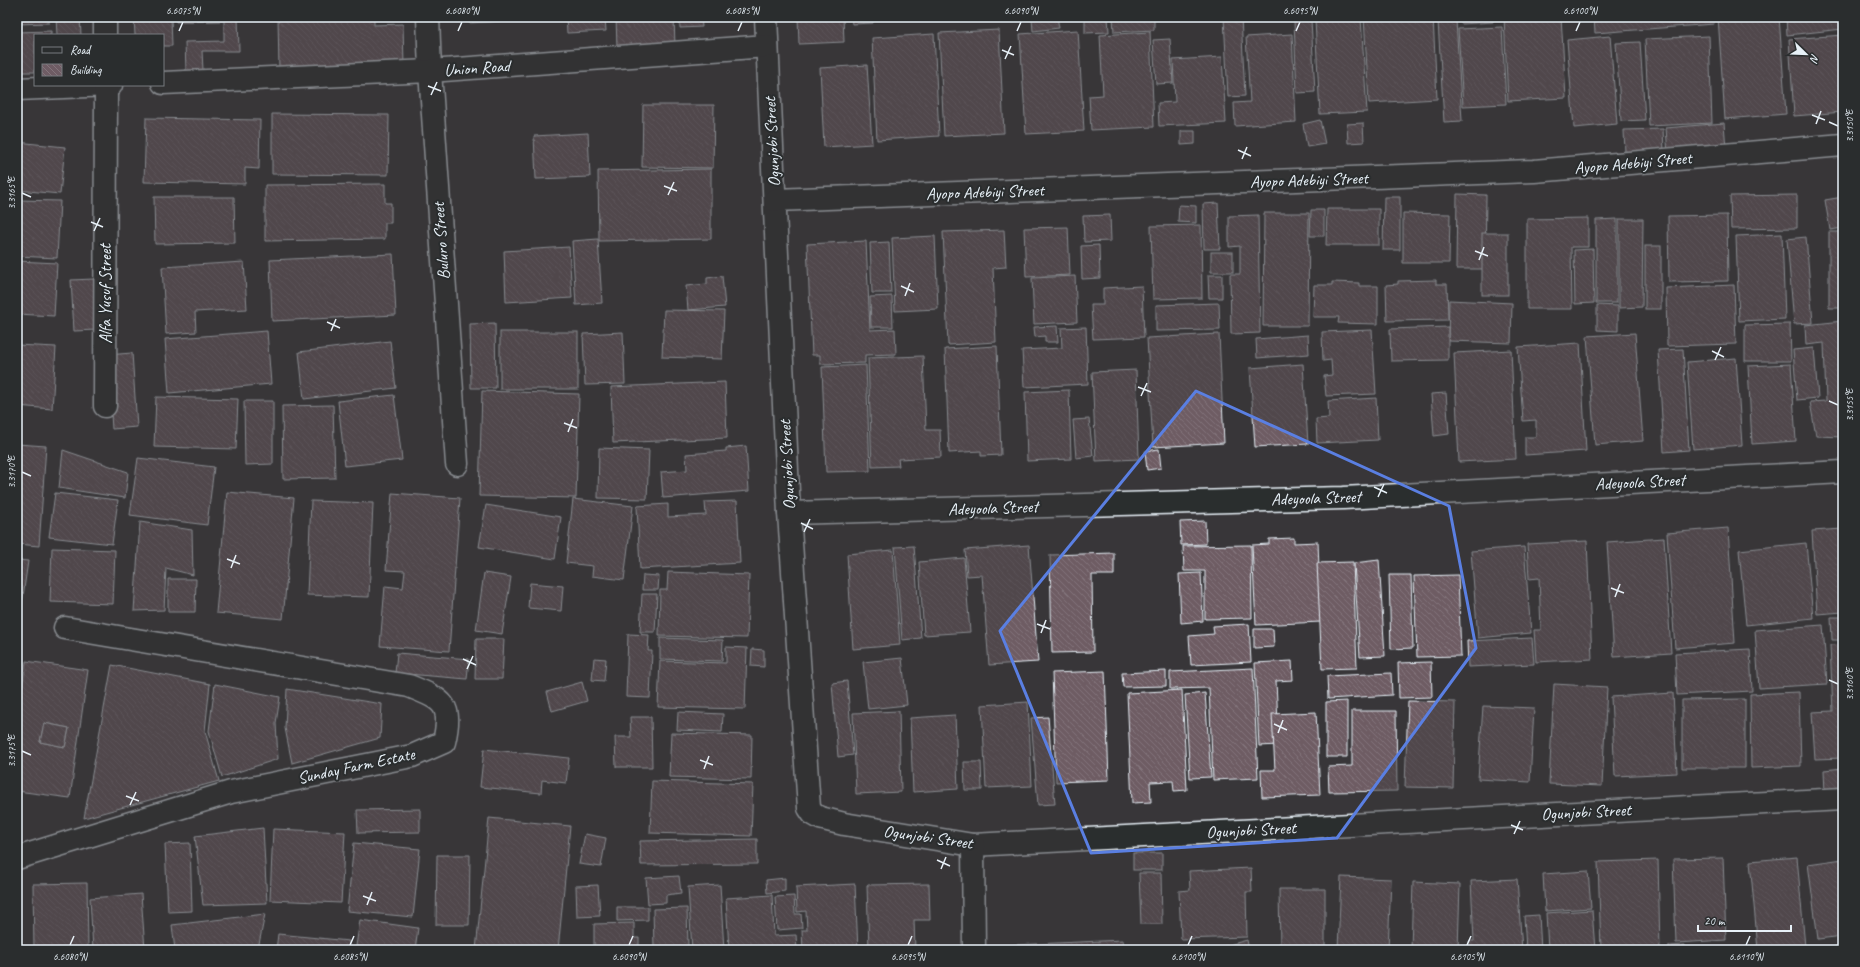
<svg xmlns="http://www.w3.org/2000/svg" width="1860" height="967" font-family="Caveat,sans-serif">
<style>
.building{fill:url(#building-back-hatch);stroke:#e8f1f8;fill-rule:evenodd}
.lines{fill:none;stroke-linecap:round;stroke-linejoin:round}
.minor-casing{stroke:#e8f1f8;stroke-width:25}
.minor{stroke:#2a2d2e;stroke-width:22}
.marked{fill:none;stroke:#5a7fe2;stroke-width:3;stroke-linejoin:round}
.ticks{fill:none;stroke:#e8f1f8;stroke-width:1.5}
.labels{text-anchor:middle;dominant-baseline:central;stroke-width:4;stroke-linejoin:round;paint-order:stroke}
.street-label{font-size:17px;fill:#e8f1f8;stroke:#2a2d2e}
.neatline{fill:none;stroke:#e8f1f8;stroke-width:1.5}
.ticks-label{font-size:10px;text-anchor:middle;fill:#e8f1f8}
</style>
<defs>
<pattern id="building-back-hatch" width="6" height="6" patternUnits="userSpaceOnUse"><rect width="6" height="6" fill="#6e5c64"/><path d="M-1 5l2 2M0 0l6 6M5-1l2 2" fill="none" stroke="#83747b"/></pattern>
</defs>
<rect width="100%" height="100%" fill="#383639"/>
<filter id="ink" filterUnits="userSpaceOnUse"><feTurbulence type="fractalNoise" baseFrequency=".025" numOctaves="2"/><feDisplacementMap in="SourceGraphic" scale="8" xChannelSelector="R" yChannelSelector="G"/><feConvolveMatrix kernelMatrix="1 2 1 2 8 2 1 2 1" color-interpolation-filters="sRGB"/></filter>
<g filter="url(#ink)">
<g class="building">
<path d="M 17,17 L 49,17 L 49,23 L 17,24 Z"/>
<path d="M 56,17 L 80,17 L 81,35 L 57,35 Z"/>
<path d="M 134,17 L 171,17 L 172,46 L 163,46 L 163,35 L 135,35 Z"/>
<path d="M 176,17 L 238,17 L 239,51 L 202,51 L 203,70 L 186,71 L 185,42 L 224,41 L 224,21 L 176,22 Z"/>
<path d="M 278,17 L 374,17 L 374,25 L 403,24 L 404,66 L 279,71 Z"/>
<path d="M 469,17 L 560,17 L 560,18 L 469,23 Z"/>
<path d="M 566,17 L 605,17 L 606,31 L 567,33 Z"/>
<path d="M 616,17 L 674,17 L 675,46 L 617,48 Z"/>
<path d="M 679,17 L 701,17 L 702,27 L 680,28 Z"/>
<path d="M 798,17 L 843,17 L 844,42 L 799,44 Z"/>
<path d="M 851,17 L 873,17 L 873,23 L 852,24 Z"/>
<path d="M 929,17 L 982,17 L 982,18 L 929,21 Z"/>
<path d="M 1044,17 L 1057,17 L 1059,28 L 1033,31 L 1032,19 Z"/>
<path d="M 1085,17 L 1108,17 L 1109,32 L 1085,33 Z"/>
<path d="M 1113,17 L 1154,17 L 1154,30 L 1114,32 Z"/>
<path d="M 1224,17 L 1241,17 L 1245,96 L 1228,97 Z"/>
<path d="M 1364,17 L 1433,17 L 1437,99 L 1369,103 Z"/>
<path d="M 1461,17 L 1493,17 L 1493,22 L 1461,24 Z"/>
<path d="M 1504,17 L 1561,17 L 1566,98 L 1508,101 Z"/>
<path d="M 1594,17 L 1713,17 L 1714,24 L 1595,33 Z"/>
<path d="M 1718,17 L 1779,17 L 1786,114 L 1725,119 Z"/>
<path d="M 1786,17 L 1843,17 L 1843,29 L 1787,35 Z"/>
<path d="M 1361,18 L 1367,112 L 1320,114 L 1315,20 Z"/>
<path d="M 1311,20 L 1315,92 L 1297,93 L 1294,21 Z"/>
<path d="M 1456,20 L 1462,121 L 1444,122 L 1438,21 Z"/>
<path d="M 1502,27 L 1506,104 L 1463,106 L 1458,29 Z"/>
<path d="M 999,30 L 1004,133 L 944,136 L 939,33 Z"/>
<path d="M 1078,30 L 1084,131 L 1026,134 L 1020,34 Z"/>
<path d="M 51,31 L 51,35 L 35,35 L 35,72 L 17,72 L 17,32 Z"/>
<path d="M 1150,32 L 1154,127 L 1091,130 L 1089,96 L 1103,95 L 1100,35 Z"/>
<path d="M 934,34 L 939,136 L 877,140 L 872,38 Z"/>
<path d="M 1292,34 L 1296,122 L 1235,126 L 1234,103 L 1250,102 L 1246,37 Z"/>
<path d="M 1843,35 L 1843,112 L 1794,116 L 1789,39 Z"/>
<path d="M 1610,36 L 1617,124 L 1574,128 L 1567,40 Z"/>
<path d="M 1709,36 L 1712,123 L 1649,126 L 1645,39 Z"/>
<path d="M 1170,39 L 1173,83 L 1156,84 L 1153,40 Z"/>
<path d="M 1640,42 L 1645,120 L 1621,121 L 1616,43 Z"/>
<path d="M 1222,57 L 1226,123 L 1159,126 L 1158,103 L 1175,102 L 1173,60 Z"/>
<path d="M 867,65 L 872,144 L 824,147 L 820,68 Z"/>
<path d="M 643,105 L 714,105 L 713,168 L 642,167 Z"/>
<path d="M 272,114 L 389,115 L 388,175 L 272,174 Z"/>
<path d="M 146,118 L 260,120 L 259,169 L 245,168 L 245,184 L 144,182 Z"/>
<path d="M 1320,120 L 1325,144 L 1307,147 L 1303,124 Z"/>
<path d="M 1363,123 L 1364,142 L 1348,143 L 1347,124 Z"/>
<path d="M 1724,123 L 1726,149 L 1668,154 L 1666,128 Z"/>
<path d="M 1663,129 L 1664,152 L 1625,153 L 1624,130 Z"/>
<path d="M 1181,131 L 1195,131 L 1195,144 L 1181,145 Z"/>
<path d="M 588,133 L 590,177 L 536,179 L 534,136 Z"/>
<path d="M 17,142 L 65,147 L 60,194 L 17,190 Z"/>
<path d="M 711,169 L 711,239 L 599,241 L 598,171 Z"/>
<path d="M 385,184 L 385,203 L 391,203 L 391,223 L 385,223 L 385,239 L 265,241 L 265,185 Z"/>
<path d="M 1457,194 L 1486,195 L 1485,269 L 1456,269 Z"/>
<path d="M 1797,195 L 1797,228 L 1731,229 L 1730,196 Z"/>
<path d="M 154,197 L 234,197 L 235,243 L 155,244 Z"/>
<path d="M 1384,197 L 1400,197 L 1400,250 L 1383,250 Z"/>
<path d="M 1843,197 L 1843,228 L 1830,230 L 1825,200 Z"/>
<path d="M 17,200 L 60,201 L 57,258 L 17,256 Z"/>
<path d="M 1218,203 L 1220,249 L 1204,249 L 1203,204 Z"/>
<path d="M 1179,205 L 1196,206 L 1196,223 L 1178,222 Z"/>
<path d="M 1327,209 L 1379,209 L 1379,245 L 1326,245 Z"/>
<path d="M 1311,210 L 1324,210 L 1324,236 L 1310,236 Z"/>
<path d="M 1264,213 L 1309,213 L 1308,326 L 1263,326 Z"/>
<path d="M 1403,213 L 1450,214 L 1449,263 L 1403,263 Z"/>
<path d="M 1110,215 L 1111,241 L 1084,242 L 1083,216 Z"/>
<path d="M 1258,215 L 1260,333 L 1231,334 L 1230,274 L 1240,274 L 1240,246 L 1229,247 L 1229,216 Z"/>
<path d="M 1727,215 L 1728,281 L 1669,282 L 1668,216 Z"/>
<path d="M 1588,218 L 1588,247 L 1571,247 L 1572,309 L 1527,309 L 1527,219 Z"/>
<path d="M 1617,219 L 1617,303 L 1596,303 L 1596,220 Z"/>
<path d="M 1619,219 L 1643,219 L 1642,307 L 1619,308 Z"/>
<path d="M 1201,225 L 1202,298 L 1153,299 L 1151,226 Z"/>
<path d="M 1068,227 L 1070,275 L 1026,277 L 1024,228 Z"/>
<path d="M 1004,230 L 1006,267 L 993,268 L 996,342 L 948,345 L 943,232 Z"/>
<rect x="1829" y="232" width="14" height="76"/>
<rect x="1482" y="233" width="26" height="62"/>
<path d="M 1782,234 L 1785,319 L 1739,321 L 1736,236 Z"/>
<path d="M 935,236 L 938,309 L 895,311 L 892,238 Z"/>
<path d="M 1806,237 L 1813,323 L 1794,324 L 1787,239 Z"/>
<path d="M 598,239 L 602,303 L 576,305 L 572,241 Z"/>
<path d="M 866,241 L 870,330 L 895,329 L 896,354 L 865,355 L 865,363 L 820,364 L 820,355 L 812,355 L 807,244 Z"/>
<path d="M 889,242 L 891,293 L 872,293 L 870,243 Z"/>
<path d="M 1099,245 L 1100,278 L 1082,279 L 1081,246 Z"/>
<rect x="1645" y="246" width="16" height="63"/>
<path d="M 569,247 L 572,298 L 506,302 L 504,251 Z"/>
<path d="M 1593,249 L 1594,303 L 1575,304 L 1574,250 Z"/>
<rect x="1211" y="252" width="22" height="20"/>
<path d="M 393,254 L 396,315 L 272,321 L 270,260 Z"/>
<path d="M 17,261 L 57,263 L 54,316 L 17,314 Z"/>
<path d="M 244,262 L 247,309 L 195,312 L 196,332 L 166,334 L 162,267 Z"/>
<path d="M 1208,275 L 1222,275 L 1222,298 L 1209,298 Z"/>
<path d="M 722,276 L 725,307 L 688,310 L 686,286 L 707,284 L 707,278 Z"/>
<path d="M 1075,276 L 1077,322 L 1034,324 L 1032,278 Z"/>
<path d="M 94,279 L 97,330 L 74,331 L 71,280 Z"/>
<path d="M 1436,280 L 1436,284 L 1447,284 L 1448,320 L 1387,321 L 1386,285 L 1398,284 L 1398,281 Z"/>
<path d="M 1332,282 L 1359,283 L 1359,286 L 1378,286 L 1378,324 L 1338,323 L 1339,317 L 1313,317 L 1314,285 L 1332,285 Z"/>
<path d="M 1734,285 L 1736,344 L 1667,346 L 1666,288 Z"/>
<path d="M 1142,286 L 1144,337 L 1093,339 L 1091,305 L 1103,305 L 1103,288 Z"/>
<path d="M 892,296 L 893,327 L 871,327 L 870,297 Z"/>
<path d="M 1449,300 L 1512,303 L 1511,343 L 1448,341 Z"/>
<path d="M 1219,303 L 1220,330 L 1156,331 L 1156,305 Z"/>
<path d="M 1597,305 L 1618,306 L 1618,331 L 1597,330 Z"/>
<path d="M 664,310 L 724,311 L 722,359 L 662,357 Z"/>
<path d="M 1843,321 L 1843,437 L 1816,436 L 1810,402 L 1826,401 L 1824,343 L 1806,345 L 1805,325 Z"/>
<path d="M 495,323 L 496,388 L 471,388 L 470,324 Z"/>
<path d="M 1790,324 L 1791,361 L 1745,361 L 1745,325 Z"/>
<path d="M 1057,326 L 1058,342 L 1045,342 L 1045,336 L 1035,337 L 1034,327 Z"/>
<path d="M 1086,327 L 1088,384 L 1024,387 L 1022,350 L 1062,348 L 1061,328 Z"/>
<path d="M 1448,327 L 1448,360 L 1391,361 L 1390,329 Z"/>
<path d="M 1372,330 L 1376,394 L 1326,396 L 1324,376 L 1332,375 L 1331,360 L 1323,361 L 1322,332 Z"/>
<path d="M 267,331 L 271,384 L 169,393 L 165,339 Z"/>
<rect x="500" y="332" width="78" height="57"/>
<path d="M 623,332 L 625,384 L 585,385 L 583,334 Z"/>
<path d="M 1635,333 L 1643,441 L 1595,445 L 1587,336 Z"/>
<path d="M 1219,334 L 1224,443 L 1153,447 L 1147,338 Z"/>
<path d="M 1308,335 L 1309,354 L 1257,358 L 1256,339 Z"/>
<path d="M 390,341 L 396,388 L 304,399 L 299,352 Z"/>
<path d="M 1580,343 L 1586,451 L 1525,455 L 1525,437 L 1536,437 L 1536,420 L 1523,421 L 1518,347 Z"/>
<path d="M 17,345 L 56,347 L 52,409 L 17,406 Z"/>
<path d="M 997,346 L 1001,455 L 981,456 L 981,451 L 949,453 L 945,349 Z"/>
<path d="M 1814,348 L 1818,398 L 1797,400 L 1793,350 Z"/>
<path d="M 1683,349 L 1689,450 L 1664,452 L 1658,350 Z"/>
<path d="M 1511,350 L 1516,459 L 1459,462 L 1454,353 Z"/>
<path d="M 132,353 L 137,427 L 112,429 L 107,355 Z"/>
<path d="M 923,356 L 926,430 L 940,430 L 941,457 L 898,459 L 899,466 L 872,467 L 868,358 Z"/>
<path d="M 1736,358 L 1742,445 L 1693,449 L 1687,362 Z"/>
<path d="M 1303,364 L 1308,444 L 1255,447 L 1250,368 Z"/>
<path d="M 1791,364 L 1796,441 L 1752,444 L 1748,366 Z"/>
<path d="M 866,365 L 870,471 L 826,472 L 822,367 Z"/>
<path d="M 1136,370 L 1139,459 L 1096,461 L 1092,372 Z"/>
<path d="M 725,382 L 727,438 L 613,443 L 611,387 Z"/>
<path d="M 1069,390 L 1071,459 L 1027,461 L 1025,392 Z"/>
<path d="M 482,391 L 579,394 L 576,498 L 479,496 Z"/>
<path d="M 1446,393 L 1449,434 L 1434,436 L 1431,394 Z"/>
<path d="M 394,395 L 402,460 L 345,466 L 338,401 Z"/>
<path d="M 156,397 L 238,399 L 236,449 L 154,447 Z"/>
<path d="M 1376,398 L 1378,440 L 1317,443 L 1316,419 L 1329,418 L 1328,401 Z"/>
<path d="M 244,401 L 273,401 L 273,464 L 245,465 Z"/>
<path d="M 333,405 L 335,478 L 283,479 L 282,406 Z"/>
<path d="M 1089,419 L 1093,456 L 1076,458 L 1073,420 Z"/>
<path d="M 17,444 L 46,446 L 39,546 L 17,544 Z"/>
<path d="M 746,446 L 749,491 L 663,498 L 661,472 L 687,470 L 686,454 L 726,451 L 726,448 Z"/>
<path d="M 599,448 L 649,450 L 647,499 L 598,498 Z"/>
<path d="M 1159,449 L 1161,468 L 1147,470 L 1145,451 Z"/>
<path d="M 63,450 L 128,472 L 125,498 L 59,488 Z"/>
<path d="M 138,458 L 214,467 L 207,525 L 130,515 Z"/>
<path d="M 227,492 L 294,498 L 283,619 L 216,613 Z"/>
<path d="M 55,493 L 118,500 L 112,544 L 49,537 Z"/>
<path d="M 392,493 L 460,498 L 449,651 L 380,646 L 385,586 L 403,588 L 405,571 L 386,570 Z"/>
<path d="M 573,499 L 633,506 L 624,580 L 592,576 L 593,566 L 566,563 Z"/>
<path d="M 311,501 L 373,503 L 369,597 L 307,595 Z"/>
<path d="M 737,501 L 740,563 L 640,569 L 637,506 L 668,504 L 668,517 L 706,515 L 705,502 Z"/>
<path d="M 486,505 L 561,517 L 555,559 L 479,547 Z"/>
<path d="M 1205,521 L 1206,544 L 1181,545 L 1180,522 Z"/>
<path d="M 140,522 L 192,530 L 193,575 L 166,568 L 164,610 L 134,611 Z"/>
<path d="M 1728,528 L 1735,643 L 1675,648 L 1667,533 Z"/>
<path d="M 1843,529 L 1843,612 L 1817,614 L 1812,531 Z"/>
<path d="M 1294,538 L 1294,543 L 1318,542 L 1321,622 L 1256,625 L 1252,545 L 1269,544 L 1269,539 Z"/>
<path d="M 1664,538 L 1671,653 L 1614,657 L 1607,542 Z"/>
<path d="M 1587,541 L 1592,659 L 1536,662 L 1534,630 L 1541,630 L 1539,578 L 1529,579 L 1527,544 Z"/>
<path d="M 1806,543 L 1813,618 L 1746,625 L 1739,550 Z"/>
<path d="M 1029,545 L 1038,662 L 989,665 L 982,575 L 967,576 L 965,550 Z"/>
<path d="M 1251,545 L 1252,618 L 1205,619 L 1205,571 L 1184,571 L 1183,546 Z"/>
<path d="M 914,546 L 921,638 L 902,640 L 895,547 Z"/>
<path d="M 1524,547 L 1531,633 L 1478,638 L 1471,551 Z"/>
<path d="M 52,548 L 115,550 L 113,604 L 50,602 Z"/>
<path d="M 893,550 L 900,645 L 853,649 L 847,554 Z"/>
<path d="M 1114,553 L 1114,575 L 1092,575 L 1093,652 L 1052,653 L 1050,555 Z"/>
<path d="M 964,558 L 970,632 L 924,635 L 919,562 Z"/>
<path d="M 17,560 L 28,561 L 19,624 L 17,624 Z"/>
<path d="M 1379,560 L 1385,656 L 1360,657 L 1354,563 Z"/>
<path d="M 1353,562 L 1357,668 L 1322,669 L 1317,563 Z"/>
<path d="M 668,572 L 749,575 L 747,638 L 659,636 L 660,590 L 667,590 Z"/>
<path d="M 484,573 L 511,577 L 502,634 L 476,630 Z"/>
<path d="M 1201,573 L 1203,621 L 1181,623 L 1179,574 Z"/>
<path d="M 643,575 L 659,576 L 658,590 L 642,590 Z"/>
<path d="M 1389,575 L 1411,575 L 1413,648 L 1391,649 Z"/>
<path d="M 1458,575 L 1461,656 L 1417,657 L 1414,576 Z"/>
<path d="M 168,579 L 196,579 L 195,612 L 168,612 Z"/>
<path d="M 530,583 L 563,586 L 561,611 L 528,608 Z"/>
<path d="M 642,594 L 657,594 L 655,632 L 640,632 Z"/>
<path d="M 1831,617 L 1843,617 L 1843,640 L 1832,640 Z"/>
<path d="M 1249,624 L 1251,662 L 1191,665 L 1189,636 L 1214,634 L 1213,626 Z"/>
<path d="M 1823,625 L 1827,684 L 1759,688 L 1755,630 Z"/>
<path d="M 1254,629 L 1273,629 L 1274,647 L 1254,648 Z"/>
<path d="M 628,634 L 649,635 L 648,651 L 652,651 L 650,698 L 626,697 Z"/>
<path d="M 660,638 L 723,640 L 722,661 L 660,659 Z"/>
<path d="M 1532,638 L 1534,664 L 1468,667 L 1467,641 Z"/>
<path d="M 476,639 L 504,639 L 502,679 L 475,679 Z"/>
<path d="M 1843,644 L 1843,758 L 1815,759 L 1812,712 L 1833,711 L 1830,645 Z"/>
<path d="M 726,647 L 747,648 L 745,709 L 658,707 L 660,661 L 726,663 Z"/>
<path d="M 752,649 L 764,650 L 764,667 L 751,666 Z"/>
<path d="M 1750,649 L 1752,691 L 1677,695 L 1675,653 Z"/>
<path d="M 397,653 L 469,659 L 467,679 L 395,673 Z"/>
<path d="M 594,658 L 606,659 L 604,681 L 592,680 Z"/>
<path d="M 902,658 L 907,705 L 868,709 L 863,662 Z"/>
<path d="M 26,661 L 88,670 L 70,798 L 17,791 L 17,725 ZM 44,723 L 69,728 L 65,747 L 40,742 Z"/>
<path d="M 1292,661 L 1293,680 L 1276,681 L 1279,745 L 1259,746 L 1255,663 Z"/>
<path d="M 1431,662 L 1432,697 L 1399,698 L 1398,663 Z"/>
<path d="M 112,665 L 210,684 L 205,731 L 219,781 L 84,818 Z"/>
<path d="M 1253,668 L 1258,778 L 1213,780 L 1209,688 L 1170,689 L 1170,672 Z"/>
<path d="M 1105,671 L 1109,780 L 1056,782 L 1052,673 Z"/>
<path d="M 1166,671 L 1166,686 L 1123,687 L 1122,673 Z"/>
<path d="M 1391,673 L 1392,695 L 1328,699 L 1327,676 Z"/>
<path d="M 847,681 L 853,755 L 838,757 L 832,683 Z"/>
<path d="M 582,682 L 587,701 L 552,711 L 547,692 Z"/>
<path d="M 215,684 L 280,697 L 276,723 L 278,759 L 222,777 L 209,731 Z"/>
<path d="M 1554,684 L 1607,687 L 1602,786 L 1549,784 Z"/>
<path d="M 287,689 L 382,704 L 380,738 L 292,763 L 285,728 Z"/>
<path d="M 1182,690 L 1187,790 L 1174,791 L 1173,781 L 1150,782 L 1151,802 L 1132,803 L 1127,693 Z"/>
<path d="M 1799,692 L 1801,766 L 1751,768 L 1750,694 Z"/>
<path d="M 1205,693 L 1211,777 L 1190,778 L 1185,695 Z"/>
<path d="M 1673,693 L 1677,773 L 1615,776 L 1611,697 Z"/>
<path d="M 1745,699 L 1745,768 L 1682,768 L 1682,700 Z"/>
<path d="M 1347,701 L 1347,757 L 1326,757 L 1326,702 Z"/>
<path d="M 1408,701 L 1455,702 L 1453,788 L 1405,787 Z"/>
<path d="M 1028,702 L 1032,786 L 986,788 L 982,705 Z"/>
<path d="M 1483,706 L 1534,708 L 1530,782 L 1478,779 Z"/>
<path d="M 899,711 L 901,792 L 856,794 L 853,713 Z"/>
<path d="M 1352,711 L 1396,711 L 1397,791 L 1329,792 L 1328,767 L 1352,766 Z"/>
<path d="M 678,712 L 723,714 L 722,732 L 677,730 Z"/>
<path d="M 1316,712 L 1320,795 L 1262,797 L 1261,770 L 1275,770 L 1272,714 Z"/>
<path d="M 955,715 L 958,789 L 913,792 L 910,718 Z"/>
<path d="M 630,717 L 651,717 L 652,767 L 616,767 L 615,737 L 631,737 Z"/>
<path d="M 1048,717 L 1055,804 L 1038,805 L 1031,718 Z"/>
<path d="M 44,723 L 69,728 L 65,747 L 40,742 Z"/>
<path d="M 671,733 L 752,735 L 751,779 L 669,777 Z"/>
<path d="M 484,749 L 569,758 L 566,783 L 542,780 L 541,793 L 480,787 Z"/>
<path d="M 964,762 L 981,762 L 982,790 L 965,790 Z"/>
<path d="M 1843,768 L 1843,793 L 1825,794 L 1824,770 Z"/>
<path d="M 652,781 L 753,784 L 751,836 L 650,833 Z"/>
<path d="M 420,809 L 420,832 L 358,833 L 357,810 Z"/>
<path d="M 489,818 L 570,826 L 558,950 L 476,950 Z"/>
<path d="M 263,828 L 267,903 L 203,905 L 195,836 Z"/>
<path d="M 273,829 L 345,832 L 341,903 L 270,900 Z"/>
<path d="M 585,834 L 606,838 L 601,867 L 579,864 Z"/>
<path d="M 757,839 L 757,864 L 641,865 L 640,841 Z"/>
<path d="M 190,843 L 192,911 L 168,912 L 165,844 Z"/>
<path d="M 354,843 L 420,849 L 413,917 L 347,911 Z"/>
<rect x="1133" y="853" width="29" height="17"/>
<path d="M 437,855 L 470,855 L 469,925 L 436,925 Z"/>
<path d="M 1797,857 L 1805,947 L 1758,950 L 1750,861 Z"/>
<path d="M 1723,858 L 1726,940 L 1676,943 L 1673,859 Z"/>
<path d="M 1843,859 L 1843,936 L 1818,939 L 1808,864 Z"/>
<path d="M 1658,860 L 1660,950 L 1601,950 L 1598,862 Z"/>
<path d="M 1251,868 L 1252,892 L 1246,892 L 1247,937 L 1181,939 L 1179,891 L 1190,890 L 1189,871 Z"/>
<path d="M 1588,871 L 1591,908 L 1545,911 L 1543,874 Z"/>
<path d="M 1139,873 L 1161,873 L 1162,924 L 1141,924 Z"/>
<path d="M 679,876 L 681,893 L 666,895 L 666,903 L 648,904 L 646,878 Z"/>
<path d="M 1341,877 L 1391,879 L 1388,950 L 1338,950 Z"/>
<path d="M 785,878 L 785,891 L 767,893 L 766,880 Z"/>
<path d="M 1517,879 L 1522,950 L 1469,950 L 1469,941 L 1474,941 L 1471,881 Z"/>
<path d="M 1413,882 L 1460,884 L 1458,950 L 1411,950 Z"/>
<path d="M 87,883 L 88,950 L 34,950 L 33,884 Z"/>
<path d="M 855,884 L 858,950 L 803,950 L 802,930 L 807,930 L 806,911 L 797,912 L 796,887 Z"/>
<path d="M 929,884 L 930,920 L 914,920 L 915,950 L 869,950 L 867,885 Z"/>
<path d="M 598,885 L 600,916 L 577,917 L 576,886 Z"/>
<path d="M 720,885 L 724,950 L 692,950 L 688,887 Z"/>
<path d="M 1279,889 L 1325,889 L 1325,950 L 1280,950 Z"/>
<path d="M 141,894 L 145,950 L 93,950 L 90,898 Z"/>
<path d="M 772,895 L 774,936 L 796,935 L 797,950 L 729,950 L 726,898 Z"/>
<path d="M 794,896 L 795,914 L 801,914 L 802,928 L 777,930 L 775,897 Z"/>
<path d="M 617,907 L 648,907 L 648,920 L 617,921 Z"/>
<path d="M 687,908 L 688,947 L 654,948 L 653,909 Z"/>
<path d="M 1592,910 L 1595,950 L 1548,950 L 1546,913 Z"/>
<path d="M 265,914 L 259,944 L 260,950 L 175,950 L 172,925 Z"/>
<path d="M 1539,915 L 1541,950 L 1526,950 L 1524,916 Z"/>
<path d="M 360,920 L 418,928 L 415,950 L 387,950 L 356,946 Z"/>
<path d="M 634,923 L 634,938 L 639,938 L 639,950 L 594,950 L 594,924 Z"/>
<path d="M 278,934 L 349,941 L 349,950 L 276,950 Z"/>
<path d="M 1123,940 L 1124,950 L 1013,950 L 1013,945 Z"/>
<path d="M 1247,940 L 1249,950 L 1211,950 Z"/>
<path d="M 1685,945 L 1685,950 L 1669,950 L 1669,946 Z"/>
<path d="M 1843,946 L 1843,950 L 1824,950 L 1823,949 Z"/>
</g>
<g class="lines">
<defs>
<g id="minor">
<path d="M 105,17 L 105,35"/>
<path d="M 428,17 L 430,71 L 457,464"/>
<path d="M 766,17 L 789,513 L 809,808 L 813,814 L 820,818 L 844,824 L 973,845 L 1843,799"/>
<path d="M 163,83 L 430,71 L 767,46"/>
<path d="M 17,89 L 111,85"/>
<path d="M 775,200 L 1534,171 L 1843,145"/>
<path d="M 105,406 L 106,85"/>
<path d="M 789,513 L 1343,498 L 1843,472"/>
<path d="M 973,845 L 974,950"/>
<path d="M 17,858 L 231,792 L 412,756 L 444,742 C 453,703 443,700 409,686 L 65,628"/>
</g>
</defs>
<use href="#minor" class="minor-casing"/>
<use href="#minor" class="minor"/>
</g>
</g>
<path d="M0 0H1860V967H0ZM 1196,391 L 1449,506 L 1476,648 L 1337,838 L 1091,853 L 1000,631 Z" fill="#383639" fill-opacity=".55" fill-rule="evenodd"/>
<path class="marked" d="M 1196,391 L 1449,506 L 1476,648 L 1337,838 L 1091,853 L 1000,631 Z"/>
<path class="ticks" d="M 179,31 L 183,22M 458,31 L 462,22M 738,31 L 742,22M 1017,31 L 1021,22M 1296,31 L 1300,22M 1576,31 L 1580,22M 1002,50 L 1014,55M 1005,59 L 1011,46M 428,86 L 441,91M 431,95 L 437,82M 1812,115 L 1825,120M 1829,122 L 1838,126M 1816,124 L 1821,111M 1238,150 L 1251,156M 1242,159 L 1247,147M 664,186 L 677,191M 22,193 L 31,197M 668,195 L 674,182M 91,222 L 103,227M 94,231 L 100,218M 1475,251 L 1488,256M 1479,260 L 1484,247M 901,286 L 914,292M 905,296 L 910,283M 327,322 L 340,328M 331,331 L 336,319M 1712,351 L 1724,357M 1715,360 L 1721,347M 1138,387 L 1151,392M 1141,396 L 1147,383M 1829,401 L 1838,405M 564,423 L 577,428M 568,432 L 573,419M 22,472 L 31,476M 1374,487 L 1387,493M 1378,497 L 1384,484M 801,523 L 813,529M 804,532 L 810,519M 227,559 L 240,564M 231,568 L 236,555M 1611,588 L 1624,593M 1615,597 L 1620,584M 1037,624 L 1050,629M 1041,633 L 1046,620M 463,659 L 476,665M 467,669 L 473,656M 1829,680 L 1838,684M 1274,724 L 1287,730M 1278,733 L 1283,720M 22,751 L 31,755M 700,760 L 713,765M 704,769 L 709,756M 126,796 L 139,801M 130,805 L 136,792M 1511,825 L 1523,830M 1514,834 L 1520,821M 937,860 L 950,866M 941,869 L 946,857M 363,896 L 376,901M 367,905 L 372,892M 70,945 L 74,936M 350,945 L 354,936M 629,945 L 633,936M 908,945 L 912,936M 1188,945 L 1192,936M 1467,945 L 1471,936M 1746,945 L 1750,936"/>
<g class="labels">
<g class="street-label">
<text transform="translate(477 68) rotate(-4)">Union Road</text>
<text transform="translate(772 142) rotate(-93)">Ogunjobi Street</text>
<text transform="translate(1633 163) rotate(-5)">Ayopo Adebiyi Street</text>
<text transform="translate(1309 180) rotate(-2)">Ayopo Adebiyi Street</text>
<text transform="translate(985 192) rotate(-2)">Ayopo Adebiyi Street</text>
<text transform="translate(441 241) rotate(-94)">Buluro Street</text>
<text transform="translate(105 294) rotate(-90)">Alfa Yusuf Street</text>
<text transform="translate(787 465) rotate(-93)">Ogunjobi Street</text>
<text transform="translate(1640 482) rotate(-3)">Adeyoola Street</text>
<text transform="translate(1316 498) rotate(-2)">Adeyoola Street</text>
<text transform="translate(993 508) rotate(-2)">Adeyoola Street</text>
<text transform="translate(356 766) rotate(-12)">Sunday Farm Estate</text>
<text transform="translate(1586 812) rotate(-3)">Ogunjobi Street</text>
<text transform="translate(1251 830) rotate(-3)">Ogunjobi Street</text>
<text transform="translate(928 837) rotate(8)">Ogunjobi Street</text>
</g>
</g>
<rect width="1860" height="967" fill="none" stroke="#2a2d2e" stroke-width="44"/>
<rect x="34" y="34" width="130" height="52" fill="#2a2d2e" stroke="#767b7f"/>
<rect x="42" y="47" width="20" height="6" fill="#2a2d2e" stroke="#767b7f"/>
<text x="70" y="54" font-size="12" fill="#e8f1f8">Road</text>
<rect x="42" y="64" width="20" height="12" fill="url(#building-back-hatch)" stroke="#767b7f"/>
<text x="70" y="74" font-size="12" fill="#e8f1f8">Building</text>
<g transform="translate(1806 54) rotate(113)" stroke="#2a2d2e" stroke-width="3" paint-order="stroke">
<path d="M0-3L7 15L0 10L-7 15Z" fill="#e8f1f8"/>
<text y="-6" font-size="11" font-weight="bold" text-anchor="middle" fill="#e8f1f8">N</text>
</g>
<path d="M1698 925v6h93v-6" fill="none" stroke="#e8f1f8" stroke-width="2"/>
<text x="1704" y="925" font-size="12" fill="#e8f1f8" stroke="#2a2d2e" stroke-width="3" paint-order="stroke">20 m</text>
<rect x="22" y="22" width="1816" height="923" class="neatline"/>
<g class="ticks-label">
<text x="183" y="14">6.6075°N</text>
<text x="462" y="14">6.6080°N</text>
<text x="742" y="14">6.6085°N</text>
<text x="1021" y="14">6.6090°N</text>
<text x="1300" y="14">6.6095°N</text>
<text x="1580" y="14">6.6100°N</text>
<text transform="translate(1849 126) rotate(-90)" y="4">3.3150°E</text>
<text transform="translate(11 193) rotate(-90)" y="4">3.3165°E</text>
<text transform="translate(1849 405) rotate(-90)" y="4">3.3155°E</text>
<text transform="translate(11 472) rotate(-90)" y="4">3.3170°E</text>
<text transform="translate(1849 684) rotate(-90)" y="4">3.3160°E</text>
<text transform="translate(11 751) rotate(-90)" y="4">3.3175°E</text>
<text x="70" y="960">6.6080°N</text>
<text x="350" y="960">6.6085°N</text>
<text x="629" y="960">6.6090°N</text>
<text x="908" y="960">6.6095°N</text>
<text x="1188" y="960">6.6100°N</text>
<text x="1467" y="960">6.6105°N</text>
<text x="1746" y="960">6.6110°N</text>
</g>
</svg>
